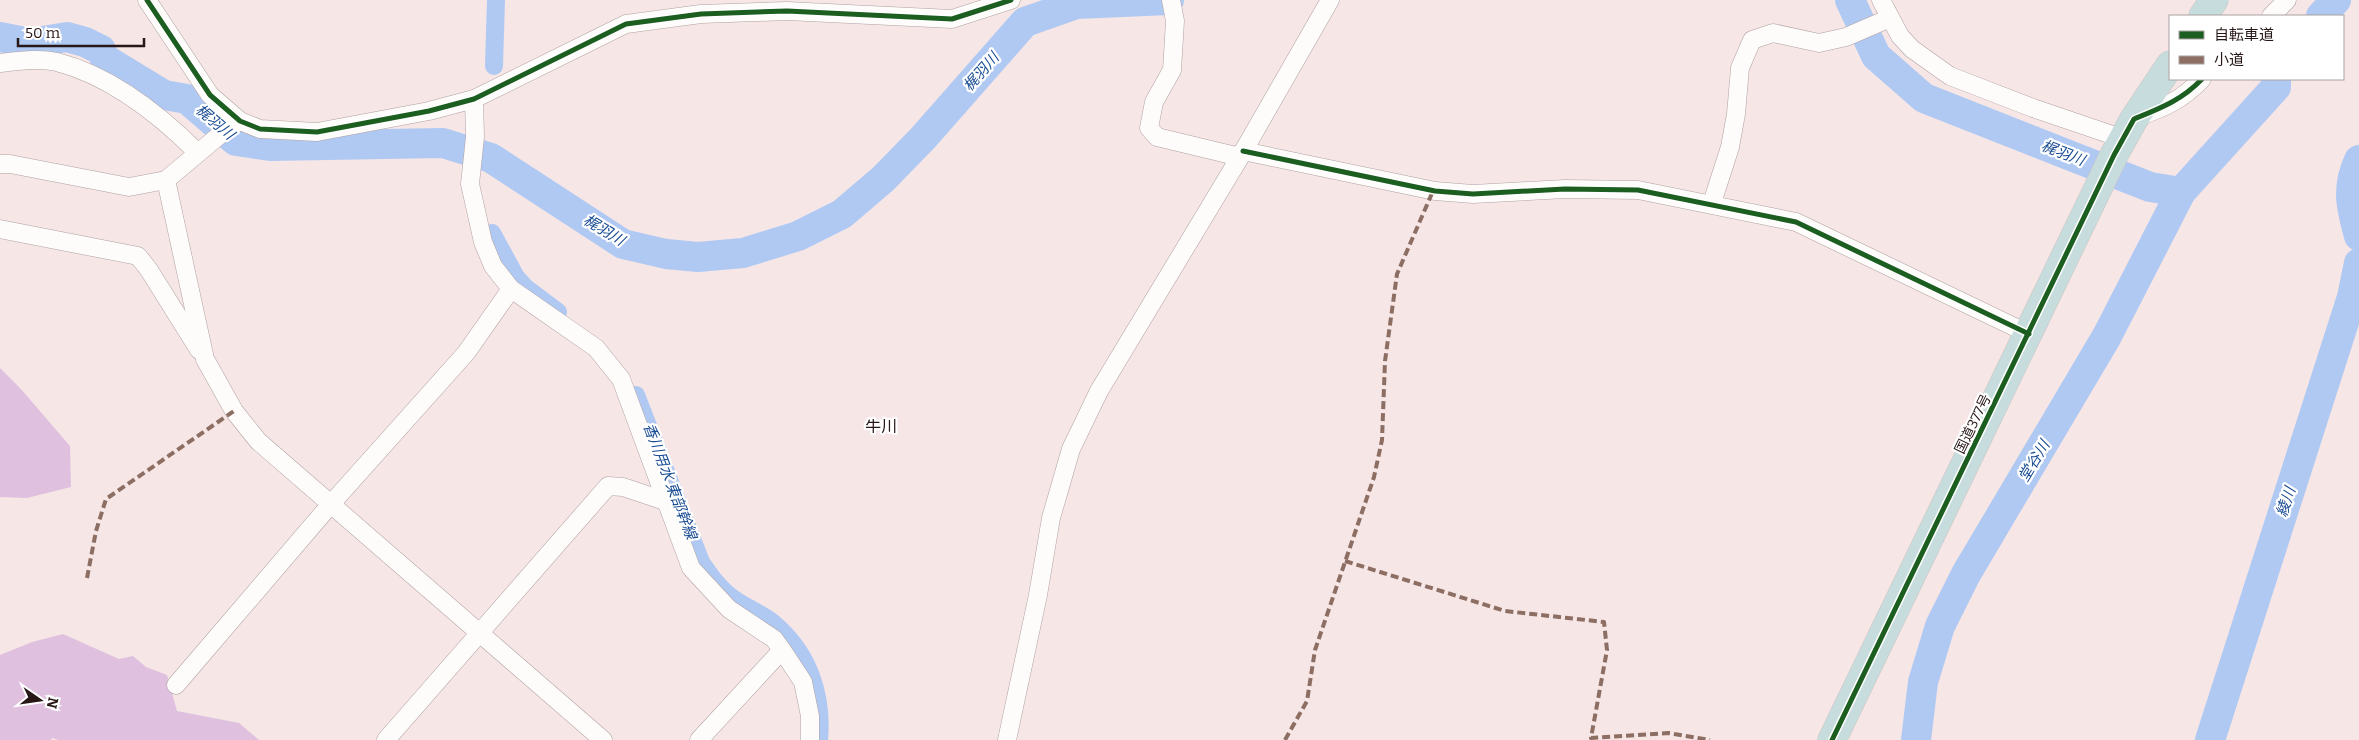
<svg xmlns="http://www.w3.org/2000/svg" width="2359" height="740" font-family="Bitter,'Noto Sans JP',serif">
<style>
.green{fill:#dfc1df}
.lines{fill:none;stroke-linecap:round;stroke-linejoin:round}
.canal{stroke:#b0c9f3;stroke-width:18}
.river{stroke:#b0c9f3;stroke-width:30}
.street-casing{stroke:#b0a1a1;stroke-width:19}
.highway-casing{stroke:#ccc3c3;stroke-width:29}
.street{stroke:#fefbfb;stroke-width:18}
.highway{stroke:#c7dddd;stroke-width:28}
.quiet{stroke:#8d6e63;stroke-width:4;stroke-dasharray:8 4;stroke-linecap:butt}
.cycleway-casing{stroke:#fff;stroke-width:8}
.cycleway{stroke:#1b5e20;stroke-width:5}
.labels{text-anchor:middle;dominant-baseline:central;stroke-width:4.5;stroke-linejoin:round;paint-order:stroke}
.street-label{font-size:14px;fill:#271717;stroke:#fff}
.water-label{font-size:15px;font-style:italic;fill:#1a4d94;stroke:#fff}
.quarter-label{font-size:16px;fill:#271717;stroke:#fff}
</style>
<rect width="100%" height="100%" fill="#f6e6e6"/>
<g class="green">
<path d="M 0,368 L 20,388 L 70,446 L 71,487 L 27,498 L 0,497 Z"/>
<path d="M 63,634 L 119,659 L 133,656 L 146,667 L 167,675 L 177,711 L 239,723 L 259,740 L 58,740 L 53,738 L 50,740 L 0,740 L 0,655 L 32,642 Z"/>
</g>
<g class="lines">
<g class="canal">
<path d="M 494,66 L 496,0"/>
<path d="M 492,233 L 516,277 L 526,288 L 558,312"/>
<path d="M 636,395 L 701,562 C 710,575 720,590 734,599 C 746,608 761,613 773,623 C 809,653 823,695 819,740"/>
</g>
<g class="river">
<path d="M 1850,0 L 1876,56 L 1924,98 L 2150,187 L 2181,192"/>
<path d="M 2321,16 L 2336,0"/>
<path d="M 0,37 L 30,43 L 67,37 L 85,42 L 101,50 L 105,59 L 164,95 L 187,99 L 236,141 L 270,146 L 443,143 L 491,158 L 623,244 L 666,254 L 698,257 L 743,253 L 798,236 L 842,214 L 883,179 L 923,138 L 1025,22 L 1076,4 L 1169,0"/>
<path d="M 2359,160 C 2346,188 2351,207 2359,236"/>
<path d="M 1916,740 L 1923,682 L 1940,626 L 1966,574 L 2107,336 L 2181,192 L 2276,87 L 2276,79"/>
<path d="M 2210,740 L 2352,297 L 2359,263"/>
</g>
<defs>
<g id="street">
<path d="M 147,0 L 210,95 L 240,121 L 260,129 L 317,132 L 429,111 L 474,99 L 626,24 L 701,14 L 787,11 L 952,19 L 1011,0"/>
<path d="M 1171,0 L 1175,21 L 1172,70 L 1154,102 L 1149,128 L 1157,137 L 1240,157"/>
<path d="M 1881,0 L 1900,36 L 1912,49 L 1950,76 L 2033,108 L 2124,139"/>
<path d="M 2271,16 L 2287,0"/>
<path d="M 0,63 C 19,61 39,58 57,62 C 111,76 160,115 198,153"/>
<path d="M 474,99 L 475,137 L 470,184 L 483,242 L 493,266 L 511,289 L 596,348 L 621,379 L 691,568 L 729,609 L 774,639 L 782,650 L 803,682 L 810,716 L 810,740"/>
<path d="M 2135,118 C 2163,108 2181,101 2202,79"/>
<path d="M 1243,151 L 1435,191 L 1473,194 L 1565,189 L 1638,190 L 1796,222 L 2029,334"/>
<path d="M 0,164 L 10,164 L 129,187 L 166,180 L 228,128 L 240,121"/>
<path d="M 166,180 L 205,359 L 234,411 L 258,441 L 603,740"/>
<path d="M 1712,203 L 1730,147 L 1736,114 L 1740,68 L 1752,40 L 1773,33 L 1819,43 L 1846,37 L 1890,18"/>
<path d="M 0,229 L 138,256 L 149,270 L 199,350"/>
<path d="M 176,685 L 330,505 L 466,353 L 511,289"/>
<path d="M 386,740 L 608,486 L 623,487 L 665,501"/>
<path d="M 699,740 L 782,650"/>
<path d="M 1007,740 L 1038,595 L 1051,518 L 1071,449 L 1099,391 L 1240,157 L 1330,0"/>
</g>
<g id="highway">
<path d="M 2203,16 L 2214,0"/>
<path d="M 1832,740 L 2114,155 L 2134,119 L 2170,65"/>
</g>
</defs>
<use href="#street" class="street-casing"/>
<use href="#highway" class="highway-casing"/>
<use href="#street" class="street"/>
<use href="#highway" class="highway"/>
<g class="quiet">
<path d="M 1345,561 L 1505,611 L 1604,622 L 1607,650 L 1591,738 L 1668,733 L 1710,740"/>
<path d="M 87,578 L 96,531 L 106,499 L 234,411"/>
<path d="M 1285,740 L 1307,701 L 1315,650 L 1374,477 L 1382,440 L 1385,361 L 1397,274 L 1433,191"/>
</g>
<defs>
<g id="cycleway">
<path d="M 147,0 L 210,95 L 240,121 L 260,129 L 317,132 L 429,111 L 474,99 L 626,24 L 701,14 L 787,11 L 952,19 L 1011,0"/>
<path d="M 1243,151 L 1435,191 L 1473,194 L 1565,189 L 1638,190 L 1796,222 L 2029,334"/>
<path d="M 1832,740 L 2114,155 L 2134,119 C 2161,108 2182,100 2202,79"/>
</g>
</defs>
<use href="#cycleway" class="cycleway-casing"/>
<use href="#cycleway" class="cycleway"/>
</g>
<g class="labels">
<g class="street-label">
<text transform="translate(1973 424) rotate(-64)">国道377号</text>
</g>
<g class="water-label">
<text transform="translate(981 72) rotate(-49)">梶羽川</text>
<text transform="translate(215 122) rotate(40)">梶羽川</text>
<text transform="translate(2063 153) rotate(21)">梶羽川</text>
<text transform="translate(604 230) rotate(31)">梶羽川</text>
<text transform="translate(2034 461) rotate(-59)">堂谷川</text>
<text transform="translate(670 481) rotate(69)">香川用水 東部幹線</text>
<text transform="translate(2286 502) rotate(-72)">綾川</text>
</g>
<g class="quarter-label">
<text x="881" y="426">牛川</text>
</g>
</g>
<rect x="2169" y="15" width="175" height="65" fill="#ffffff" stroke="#a9a2a2"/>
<rect x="2179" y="31" width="25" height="8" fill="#1b5e20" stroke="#a9a2a2"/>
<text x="2214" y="40" font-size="15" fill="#271717">自転車道</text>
<rect x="2179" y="56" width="25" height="8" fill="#8d6e63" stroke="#a9a2a2"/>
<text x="2214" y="65" font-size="15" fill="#271717">小道</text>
<g transform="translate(40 700) rotate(103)" stroke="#ffffff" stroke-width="4" paint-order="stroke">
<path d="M0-4L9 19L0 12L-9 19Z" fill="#271717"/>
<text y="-8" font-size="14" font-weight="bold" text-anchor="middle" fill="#271717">N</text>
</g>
<path d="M18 38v8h126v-8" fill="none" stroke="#271717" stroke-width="2.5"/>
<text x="25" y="38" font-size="15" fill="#271717" stroke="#ffffff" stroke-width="4" paint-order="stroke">50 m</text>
</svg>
